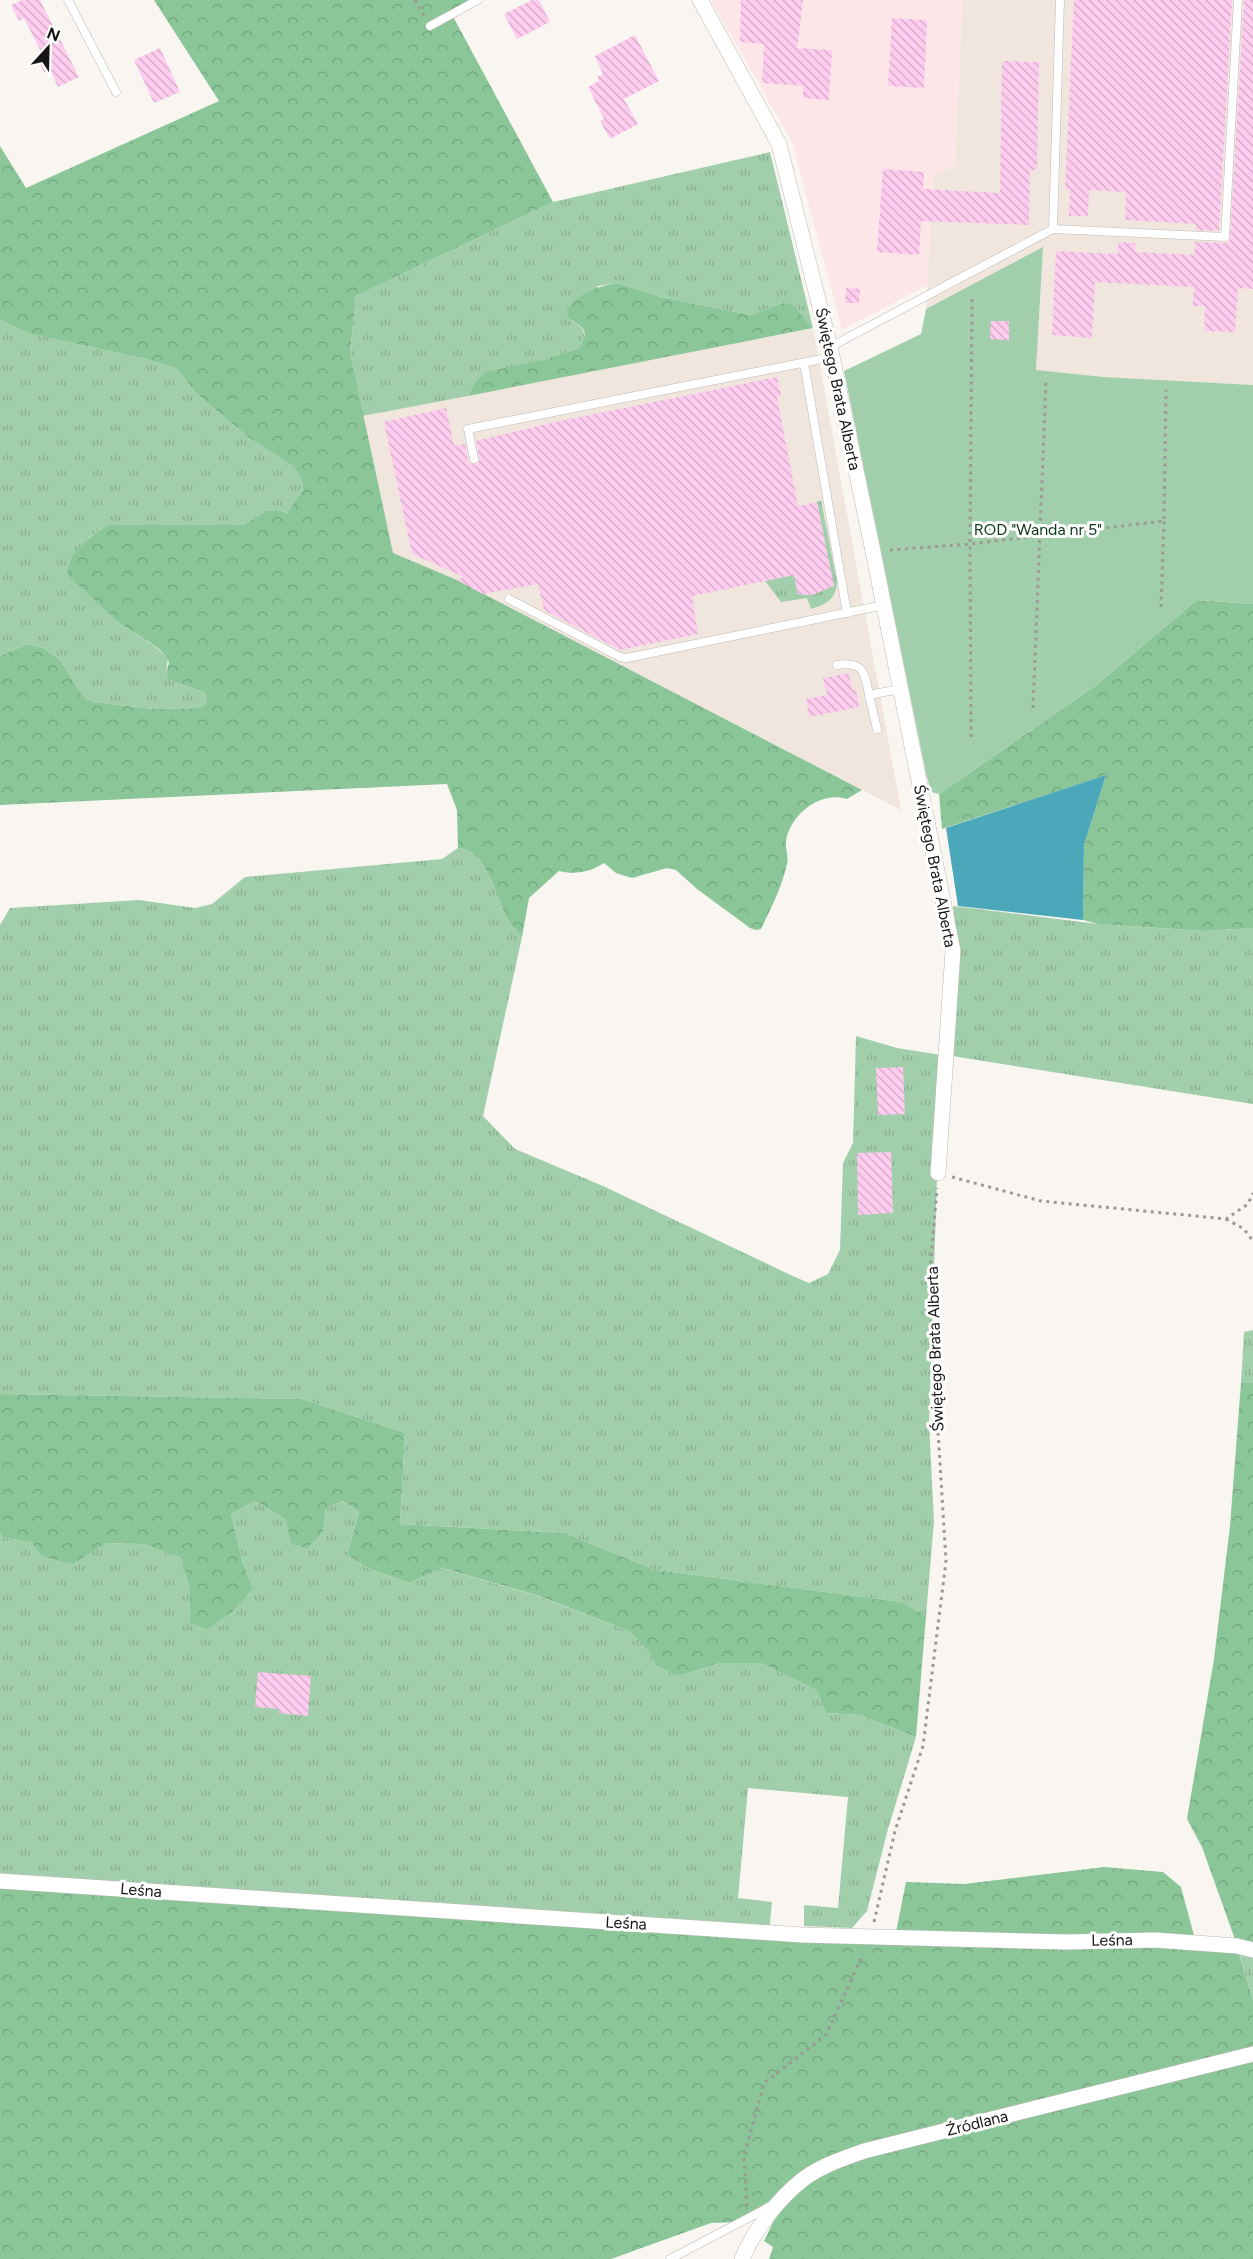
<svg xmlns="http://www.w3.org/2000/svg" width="1253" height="2259" font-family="Figtree,sans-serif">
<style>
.commercial{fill:#fce6e8}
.built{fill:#f0e6dd}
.grass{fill:url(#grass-tufts)}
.forest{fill:url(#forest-crowns)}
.garden{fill:#a2cfab}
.water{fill:#4ba7ba}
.building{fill:url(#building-back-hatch)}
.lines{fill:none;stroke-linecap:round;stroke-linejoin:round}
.lane-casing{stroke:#bebab6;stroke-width:9}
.street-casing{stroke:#bebab6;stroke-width:16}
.path{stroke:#9b9895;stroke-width:3;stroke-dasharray:3 4.5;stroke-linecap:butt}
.lane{stroke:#fff;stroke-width:8}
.street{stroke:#fff;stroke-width:15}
.labels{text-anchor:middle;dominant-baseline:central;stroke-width:6;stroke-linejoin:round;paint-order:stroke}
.street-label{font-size:16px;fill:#181615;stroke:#fff}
.park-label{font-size:16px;fill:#0c3a1b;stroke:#fff}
</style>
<defs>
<pattern id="grass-tufts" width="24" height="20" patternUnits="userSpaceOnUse" patternTransform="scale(1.5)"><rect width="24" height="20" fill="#a2cfab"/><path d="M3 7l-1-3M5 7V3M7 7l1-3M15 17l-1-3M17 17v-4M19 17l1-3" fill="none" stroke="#8bb192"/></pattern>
<pattern id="forest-crowns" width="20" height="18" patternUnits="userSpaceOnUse" patternTransform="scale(1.5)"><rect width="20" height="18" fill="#8ac698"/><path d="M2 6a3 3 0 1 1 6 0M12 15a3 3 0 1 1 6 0" fill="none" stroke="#76a982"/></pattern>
<pattern id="building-back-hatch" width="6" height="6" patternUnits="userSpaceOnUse" patternTransform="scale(1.5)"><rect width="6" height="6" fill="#feccef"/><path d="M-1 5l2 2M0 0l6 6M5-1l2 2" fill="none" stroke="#d9aecc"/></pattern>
</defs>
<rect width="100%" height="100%" fill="#f9f5f1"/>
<path class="commercial" d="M 711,0 L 963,0 L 955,165 L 934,178 L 928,285 L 842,330 L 792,142 Z"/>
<g class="built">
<path d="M 963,0 L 1253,0 L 1253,385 L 1104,377 L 1036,370 L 1043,248 L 926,309 L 934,177 L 955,165 Z"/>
<path d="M 813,328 L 901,810 L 457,580 L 393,554 L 362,416 Z"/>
</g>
<g class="grass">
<path d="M 770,152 L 813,328 L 797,309 L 782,303 L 751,315 L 661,297 L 615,283 L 598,286 L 572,321 C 586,328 587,335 579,348 L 475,382 L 468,396 L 362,416 L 350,353 L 356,296 L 553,202 Z"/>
<path d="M 0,320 L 30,334 L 146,359 L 176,368 L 196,393 L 249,438 L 294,467 L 302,481 L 303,489 L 287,513 L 277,510 L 266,511 L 243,525 L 109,525 C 91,534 79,545 69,563 L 123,626 L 153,645 L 168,658 L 166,675 L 169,680 L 204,692 L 207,695 L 207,702 L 200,708 L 154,709 L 93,702 L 83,697 L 60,660 L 43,648 L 28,644 L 0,656 Z"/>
<path d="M 821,500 L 837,582 C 836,600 826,604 811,609 L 807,598 L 781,602 L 765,581 L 794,575 L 798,594 L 812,595 L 833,586 L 817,502 Z"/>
<path d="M 458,848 C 486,850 495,893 505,914 C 509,923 517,930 522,937 L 483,1116 L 515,1149 L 603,1186 L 795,1277 L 809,1283 L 828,1274 L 840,1250 L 843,1163 L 853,1143 L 856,1036 L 897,1048 L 941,1055 L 929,1423 L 934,1521 L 926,1616 L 902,1602 L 655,1570 L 565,1533 L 400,1524 L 405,1433 L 302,1399 L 0,1394 L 0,925 L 10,908 L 139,900 L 195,908 L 212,904 L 245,877 L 442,859 Z"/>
<path d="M 953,906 L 1098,924 L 1205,931 L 1253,928 L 1253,1104 L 952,1056 L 959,962 Z"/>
<path d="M 1253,1330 L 1253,1383 L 1241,1383 L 1244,1332 Z"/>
<path d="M 255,1501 L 287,1519 L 291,1544 L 323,1532 L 326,1508 L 343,1501 L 359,1512 L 347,1555 L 368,1568 L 409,1583 L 441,1568 L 535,1595 L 629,1631 L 650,1653 L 656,1666 L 679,1676 L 720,1663 L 761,1663 L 816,1690 L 826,1713 L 860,1715 L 916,1737 L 888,1829 L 867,1911 L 852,1928 L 804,1926 L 804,1905 L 838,1908 L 848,1797 L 748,1788 L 738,1898 L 772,1902 L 769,1933 L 0,1881 L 0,1532 L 2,1537 L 32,1543 L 71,1564 L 107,1543 L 143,1544 L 181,1558 L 189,1588 L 190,1622 L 253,1588 L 243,1563 L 231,1514 Z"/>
<path d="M 1237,1946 L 1253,1950 L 1253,2000 Z"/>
</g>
<g class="forest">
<path d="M 154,0 L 469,0 L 450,11 L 553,202 L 356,296 L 350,353 L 393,553 L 457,580 L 862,790 L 847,799 C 820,790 790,815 786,841 C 785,849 789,857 787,864 C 782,887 771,908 761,929 L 756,930 L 750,928 L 697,889 L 676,870 L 667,868 L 632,878 L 616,873 L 604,863 C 590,872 576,875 559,871 L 529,898 L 522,937 C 517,930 509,923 505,914 C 495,893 486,850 458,848 L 457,810 L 447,784 L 0,805 L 0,656 L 28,644 L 43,648 L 60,660 L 83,697 L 93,702 L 154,709 L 200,708 L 207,702 L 207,695 L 204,692 L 169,680 L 166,675 L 169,662 C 161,644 135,636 121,624 C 103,608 86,592 68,576 C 64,555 93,533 109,525 L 243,525 L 266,511 L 277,510 L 287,513 L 303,489 L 302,481 L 294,467 L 249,438 L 196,393 L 176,368 L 146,359 L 30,334 L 0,320 L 0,146 L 26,188 L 219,101 Z"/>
<path d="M 616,283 L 661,297 L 751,315 L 782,303 L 789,304 L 797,309 L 813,328 L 468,396 L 475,382 L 486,372 L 542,360 L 579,348 C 591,327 582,329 568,317 L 567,309 C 581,293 595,287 616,283 Z"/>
<path d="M 1197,600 L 1253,604 L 1253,928 L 1205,931 L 1098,924 L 1083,920 L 1084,845 L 1106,775 L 942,829 L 939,794 L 1095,686 Z"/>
<path d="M 1241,1383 L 1253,1383 L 1253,1950 L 1237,1947 L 1253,2000 L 1253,2054 L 864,2151 L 800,2181 L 737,2222 L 711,2223 L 611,2259 L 0,2259 L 0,1881 L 895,1937 L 906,1882 L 964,1884 L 1104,1867 L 1163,1872 L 1181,1887 L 1196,1943 L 1237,1945 L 1202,1847 L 1187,1819 L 1214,1659 L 1230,1526 Z"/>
<path d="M 0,1394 L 302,1399 L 405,1433 L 400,1524 L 565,1533 L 655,1570 L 902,1602 L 926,1616 L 916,1737 L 860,1715 L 826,1713 L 816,1690 L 761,1663 L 720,1663 L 679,1676 L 656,1666 L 650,1653 L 629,1631 L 536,1595 L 442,1568 L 409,1583 L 368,1568 L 347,1555 L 359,1512 L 343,1501 L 326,1508 L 323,1532 L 307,1548 L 291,1544 L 286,1519 L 255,1501 L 231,1514 L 243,1563 L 253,1588 L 233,1611 L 207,1629 L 190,1623 L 189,1588 L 181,1558 L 143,1544 L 107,1543 L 72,1564 L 42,1556 L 32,1543 L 2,1537 L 0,1532 Z"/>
<path d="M 1253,2058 L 1253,2259 L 769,2259 L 773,2247 L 764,2241 L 785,2198 L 829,2168 Z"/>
</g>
<path class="garden" d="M 1043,247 L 1036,370 L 1104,377 L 1253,385 L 1253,604 L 1197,600 L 1095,686 L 939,794 L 931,792 L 926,773 L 844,371 L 921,334 L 926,309 Z"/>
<path class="water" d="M 1106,775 L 1084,845 L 1083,920 L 958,906 L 946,828 Z"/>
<g class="building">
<path d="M 22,0 L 40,0 L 79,77 L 58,87 L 50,70 L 44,72 L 36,57 L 42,54 L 24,18 L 19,21 L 11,5 Z"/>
<path d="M 532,0 L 539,0 L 550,22 L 517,39 L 504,14 Z"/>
<path d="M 741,0 L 803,0 L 797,48 L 832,50 L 829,100 L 803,98 L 803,86 L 762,83 L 764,44 L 740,42 Z"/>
<path d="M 1074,0 L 1232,0 L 1219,231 L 1196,230 L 1196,224 L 1125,220 L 1126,192 L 1089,190 L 1088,216 L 1069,216 L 1070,190 L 1065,189 Z"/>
<path d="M 1244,0 L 1253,0 L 1253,289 L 1238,288 L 1235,332 L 1204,331 L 1205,306 L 1193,306 L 1194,287 L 1095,282 L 1092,338 L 1052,335 L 1056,251 L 1118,254 L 1118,242 L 1135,243 L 1135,252 L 1194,255 L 1195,242 L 1225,243 L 1230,240 Z"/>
<path d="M 892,18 L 927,20 L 924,88 L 888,86 Z"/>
<path d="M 635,35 L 659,81 L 624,99 L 638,124 L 610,139 L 600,121 L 604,119 L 588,87 L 599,81 L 597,77 L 603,74 L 595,56 Z"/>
<path d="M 160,48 L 180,92 L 154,103 L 134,60 Z"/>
<path d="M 1002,61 L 1039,62 L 1037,170 L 1030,170 L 1029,225 L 921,221 L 919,255 L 877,252 L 883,169 L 924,172 L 923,189 L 1000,193 Z"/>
<path d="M 846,288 L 860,289 L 859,303 L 845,303 Z"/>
<path d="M 991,321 L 1009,321 L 1009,340 L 990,339 Z"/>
<path d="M 777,377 L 781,396 L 777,397 L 798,506 L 817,502 L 834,586 L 812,595 L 798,594 L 794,575 L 692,596 L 698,634 L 620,650 L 544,610 L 538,584 L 483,594 L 457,580 L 464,577 L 412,554 L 384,422 L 446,408 L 454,446 L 465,444 L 468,461 L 475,465 L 480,460 L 476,441 L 555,422 Z"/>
<path d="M 849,673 L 852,690 L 856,689 L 859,707 L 809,717 L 806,699 L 827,695 L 823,678 Z"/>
<path d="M 903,1067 L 905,1114 L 878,1115 L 876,1068 Z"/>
<path d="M 891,1152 L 893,1213 L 858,1215 L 857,1153 Z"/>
<path d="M 258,1672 L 311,1676 L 308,1716 L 279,1713 L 279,1709 L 255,1707 Z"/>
</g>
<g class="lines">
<defs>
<g id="lane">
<path d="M 68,0 L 116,92"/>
<path d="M 1060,0 L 1053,229 L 1225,237 L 1238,0"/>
<path d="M 430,26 L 478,0"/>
<path d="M 830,347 L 1053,229"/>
<path d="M 804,363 L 847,613"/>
<path d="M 474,459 L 468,429 L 832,357"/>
<path d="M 509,599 L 620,657 L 627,658 L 884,605"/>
<path d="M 837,665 C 864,661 865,673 869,695"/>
<path d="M 877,729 L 869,695 L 900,689"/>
<path d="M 670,2259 L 771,2206"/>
</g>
<g id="street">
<path d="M 700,0 L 779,144 L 830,347 L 873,551 L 953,951 L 938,1173"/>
<path d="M 0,1881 L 802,1935 L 1067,1942 L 1155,1940 L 1237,1946 L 1253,1950"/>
<path d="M 742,2259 C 753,2232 778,2199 801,2181 C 819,2166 843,2159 864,2151 L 1253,2054"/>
</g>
</defs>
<use href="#lane" class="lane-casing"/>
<use href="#street" class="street-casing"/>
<g class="path">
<path d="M 415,0 L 425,17"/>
<path d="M 890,550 L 970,544 L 1164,521 L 1166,390"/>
<path d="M 1161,607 L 1164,521"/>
<path d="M 1033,708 L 1046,381"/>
<path d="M 971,737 L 970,544 L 972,297"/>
<path d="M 952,1177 L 1041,1201 L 1226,1219 L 1248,1204 L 1253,1193"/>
<path d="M 1226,1219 L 1244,1229 L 1253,1241"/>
<path d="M 874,1922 L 895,1831 L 923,1746 L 946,1561 L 929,1285 L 937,1188"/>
<path d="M 747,2206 L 744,2157 L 764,2083 L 826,2035 L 863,1954"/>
</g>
<use href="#lane" class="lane"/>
<use href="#street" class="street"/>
</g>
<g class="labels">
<g class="street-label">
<text transform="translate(838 389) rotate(78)">Świętego Brata Alberta</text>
<text transform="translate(935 866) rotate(79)">Świętego Brata Alberta</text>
<text transform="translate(935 1349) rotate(-92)">Świętego Brata Alberta</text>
<text transform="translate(141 1890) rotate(5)">Leśna</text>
<text transform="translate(626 1923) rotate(3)">Leśna</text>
<text transform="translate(1112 1940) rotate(-1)">Leśna</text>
<text transform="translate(977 2123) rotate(-14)">Źródlana</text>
</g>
<g class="park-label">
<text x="1038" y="529">ROD "Wanda nr 5"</text>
</g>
</g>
<g transform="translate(48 48) rotate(22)" stroke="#ffffff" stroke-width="4.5" paint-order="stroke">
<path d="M0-4.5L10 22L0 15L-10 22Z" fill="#181615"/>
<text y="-9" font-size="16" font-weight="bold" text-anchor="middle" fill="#181615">N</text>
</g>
</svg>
